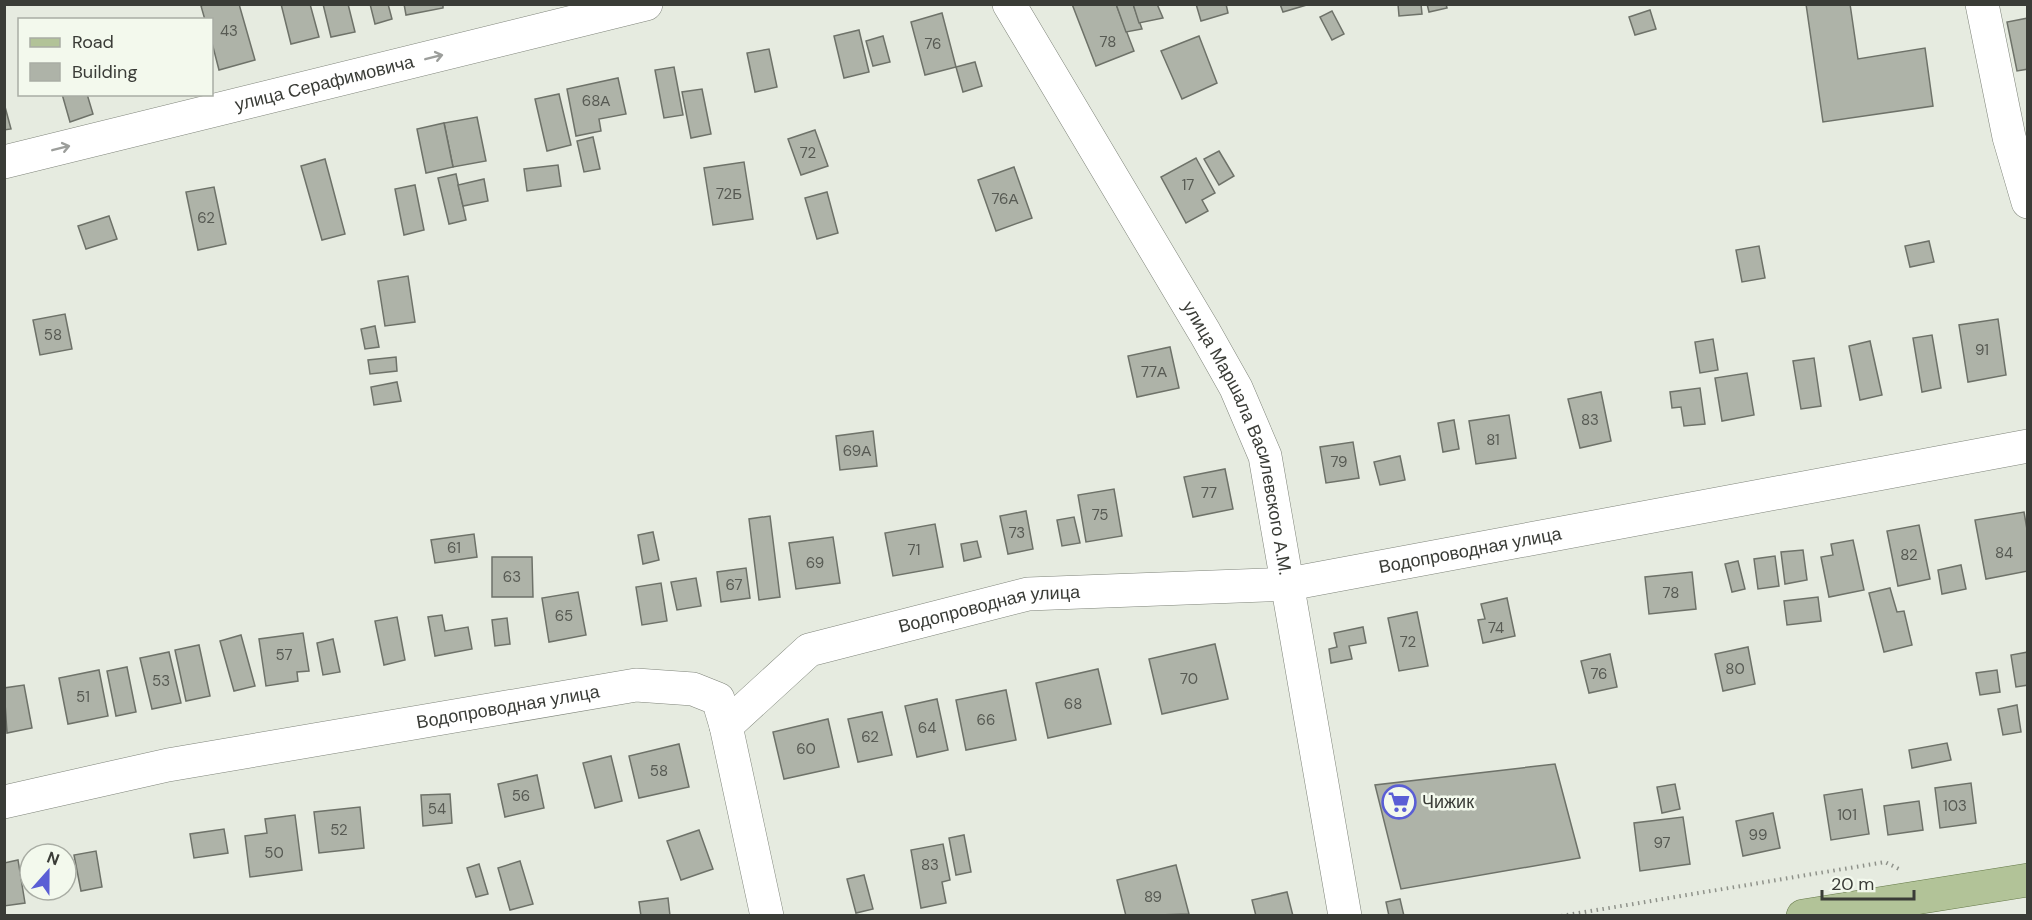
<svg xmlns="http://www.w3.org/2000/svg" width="2032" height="920" font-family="'DM Sans',sans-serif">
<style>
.building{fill:#aeb3a8;stroke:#6e7269;stroke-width:1.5}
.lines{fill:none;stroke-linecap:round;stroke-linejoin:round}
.street-casing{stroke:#7f847a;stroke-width:34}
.secondary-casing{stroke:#7f847a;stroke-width:34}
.primary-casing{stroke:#667a4a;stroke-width:34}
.path{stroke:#8f928a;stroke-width:4;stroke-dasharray:1.5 4.5;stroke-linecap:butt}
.street{stroke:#fff;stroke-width:33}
.secondary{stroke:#fff;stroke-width:33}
.primary{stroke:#b2c398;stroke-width:33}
.oneway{stroke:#9c9e9b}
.labels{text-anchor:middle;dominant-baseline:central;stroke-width:5;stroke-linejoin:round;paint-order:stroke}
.number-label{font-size:15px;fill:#575a53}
.street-label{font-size:18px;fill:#3a3c37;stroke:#f3f9ed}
.poi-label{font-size:18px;fill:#3a3c37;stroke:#f3f9ed;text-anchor:start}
</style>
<rect width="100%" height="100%" fill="#e6ebe0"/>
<g class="building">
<path d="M 205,4 L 239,4 L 255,60 L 219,70 L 212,43 L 212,20 L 205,20 L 201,6 Z"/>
<path d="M 281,4 L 310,4 L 319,37 L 291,44 Z"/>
<path d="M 323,4 L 348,4 L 355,32 L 331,37 Z"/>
<path d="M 370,4 L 388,4 L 392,19 L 375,24 Z"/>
<path d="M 404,4 L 443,4 L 443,8 L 406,15 Z"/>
<path d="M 1072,4 L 1116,4 L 1134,51 L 1096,66 Z"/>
<path d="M 1116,4 L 1133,4 L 1142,29 L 1126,32 Z"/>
<path d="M 1133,4 L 1157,4 L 1163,18 L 1139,23 Z"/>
<path d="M 1196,4 L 1226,4 L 1228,13 L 1201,21 Z"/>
<path d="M 1280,4 L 1310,4 L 1283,12 Z"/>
<path d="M 1398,4 L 1421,4 L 1422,14 L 1399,16 Z"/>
<path d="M 1427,4 L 1446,4 L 1447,8 L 1429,12 Z"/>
<path d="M 1806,4 L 1850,4 L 1858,59 L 1925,48 L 1933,106 L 1823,122 Z"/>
<path d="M 1650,10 L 1656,29 L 1635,35 L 1629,17 Z"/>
<path d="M 1332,11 L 1344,34 L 1332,40 L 1320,17 Z"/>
<path d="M 942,13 L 956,67 L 925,75 L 911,22 Z"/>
<path d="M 2028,18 L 2028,69 L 2017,71 L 2007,22 Z"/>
<path d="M 859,30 L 869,72 L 844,78 L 834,36 Z"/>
<path d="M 883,36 L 890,62 L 873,66 L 866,41 Z"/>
<path d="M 1199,36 L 1217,83 L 1182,99 L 1161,51 Z"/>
<path d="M 769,49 L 777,87 L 755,92 L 747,53 Z"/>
<path d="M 975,62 L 982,86 L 963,92 L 956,67 Z"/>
<path d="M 674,67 L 683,115 L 664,118 L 655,70 Z"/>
<path d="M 618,78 L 626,114 L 599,119 L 601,131 L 576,136 L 567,89 Z"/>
<path d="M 702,89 L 711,134 L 691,138 L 682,92 Z"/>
<path d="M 62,94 L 87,94 L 93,114 L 70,122 Z"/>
<path d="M 559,94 L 571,145 L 547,151 L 535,99 Z"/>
<path d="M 4,103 L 11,129 L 4,130 Z"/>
<path d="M 477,117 L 486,161 L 453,167 L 444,123 Z"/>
<path d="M 444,123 L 453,167 L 426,173 L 417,129 Z"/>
<path d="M 815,130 L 828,166 L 801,175 L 788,139 Z"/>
<path d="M 593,137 L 600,169 L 584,172 L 577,141 Z"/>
<path d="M 1219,151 L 1234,176 L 1219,185 L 1204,159 Z"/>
<path d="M 1196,158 L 1215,193 L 1202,200 L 1208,211 L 1186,223 L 1161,177 Z"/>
<path d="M 325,159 L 345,234 L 322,240 L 301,166 Z"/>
<path d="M 744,162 L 753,219 L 713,225 L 704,168 Z"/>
<path d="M 558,165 L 561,186 L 527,191 L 524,169 Z"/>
<path d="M 1014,167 L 1032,218 L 996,231 L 978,180 Z"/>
<path d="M 456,174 L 466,220 L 449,224 L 438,178 Z"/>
<path d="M 484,179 L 488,201 L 463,206 L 458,185 Z"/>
<path d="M 415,185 L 424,230 L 404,235 L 395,189 Z"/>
<path d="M 214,187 L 226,244 L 198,250 L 186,192 Z"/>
<path d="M 827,192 L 838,233 L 817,239 L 805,198 Z"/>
<path d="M 109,216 L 117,239 L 86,249 L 78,226 Z"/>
<path d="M 1929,241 L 1934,262 L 1910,267 L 1905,246 Z"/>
<path d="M 1759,246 L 1765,278 L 1742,282 L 1736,250 Z"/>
<path d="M 408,276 L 415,322 L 385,326 L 378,281 Z"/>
<path d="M 65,314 L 72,349 L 40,355 L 33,320 Z"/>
<path d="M 1998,319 L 2006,375 L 1968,382 L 1959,325 Z"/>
<path d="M 375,326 L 379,347 L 365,349 L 361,329 Z"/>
<path d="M 1932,335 L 1941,388 L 1922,392 L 1913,338 Z"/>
<path d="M 1713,339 L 1718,370 L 1700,373 L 1695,342 Z"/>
<path d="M 1870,341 L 1882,395 L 1860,400 L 1849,346 Z"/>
<path d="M 1170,347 L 1179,388 L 1137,397 L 1128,356 Z"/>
<path d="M 396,357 L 397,371 L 370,374 L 368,360 Z"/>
<path d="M 1814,358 L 1821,406 L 1801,409 L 1793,361 Z"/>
<path d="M 1747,373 L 1754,415 L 1722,421 L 1715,378 Z"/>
<path d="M 397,382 L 401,401 L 374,405 L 371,387 Z"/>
<path d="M 1700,388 L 1705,424 L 1684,426 L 1681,407 L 1672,408 L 1670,392 Z"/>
<path d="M 1601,392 L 1611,441 L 1580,448 L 1568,399 Z"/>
<path d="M 1509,415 L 1516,458 L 1476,464 L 1469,421 Z"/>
<path d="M 1454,420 L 1459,449 L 1443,452 L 1438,423 Z"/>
<path d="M 873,431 L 877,466 L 840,470 L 836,436 Z"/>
<path d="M 1353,442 L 1359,478 L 1326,483 L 1320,447 Z"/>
<path d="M 1400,456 L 1405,480 L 1380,485 L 1374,462 Z"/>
<path d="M 1225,469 L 1233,509 L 1193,517 L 1184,477 Z"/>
<path d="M 1114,489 L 1122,536 L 1086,542 L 1078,495 Z"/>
<path d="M 1026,511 L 1033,549 L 1008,554 L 1000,516 Z"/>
<path d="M 2024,512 L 2028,535 L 2028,571 L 1986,579 L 1975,520 Z"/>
<path d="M 770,516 L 780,597 L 759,600 L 749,519 Z"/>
<path d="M 1074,517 L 1080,543 L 1062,546 L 1057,520 Z"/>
<path d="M 935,524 L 943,567 L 893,576 L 885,533 Z"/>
<path d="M 1919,525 L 1930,579 L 1898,586 L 1887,531 Z"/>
<path d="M 653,532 L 659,560 L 643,564 L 638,535 Z"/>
<path d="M 474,534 L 477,557 L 435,563 L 431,540 Z"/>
<path d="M 833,537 L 840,583 L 796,589 L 789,543 Z"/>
<path d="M 1853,540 L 1864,590 L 1829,597 L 1821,557 L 1833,555 L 1831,544 Z"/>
<path d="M 977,541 L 981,557 L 964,561 L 961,544 Z"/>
<path d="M 1803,550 L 1807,580 L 1785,584 L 1781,552 Z"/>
<path d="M 1775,556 L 1779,586 L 1758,589 L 1754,559 Z"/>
<path d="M 492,557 L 532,557 L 533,597 L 492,597 Z"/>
<path d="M 1738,561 L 1745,589 L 1732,592 L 1725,564 Z"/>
<path d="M 1961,565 L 1966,589 L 1942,594 L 1938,570 Z"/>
<path d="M 746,568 L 750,598 L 721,602 L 717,572 Z"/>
<path d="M 1692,572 L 1696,609 L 1649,614 L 1645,577 Z"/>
<path d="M 696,578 L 701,606 L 677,610 L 671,582 Z"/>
<path d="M 661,583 L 667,621 L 642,625 L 636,587 Z"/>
<path d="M 1890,588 L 1897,612 L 1904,611 L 1912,645 L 1884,652 L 1869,593 Z"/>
<path d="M 578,592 L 586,635 L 549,642 L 542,598 Z"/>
<path d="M 1818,597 L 1821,621 L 1787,625 L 1784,601 Z"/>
<path d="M 1507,598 L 1515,636 L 1483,643 L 1478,620 L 1485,619 L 1481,604 Z"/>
<path d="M 1417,612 L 1428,666 L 1399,671 L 1388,618 Z"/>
<path d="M 442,615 L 445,631 L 468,627 L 472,649 L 435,656 L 428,617 Z"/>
<path d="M 397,617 L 405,660 L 384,665 L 375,621 Z"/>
<path d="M 507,618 L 510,644 L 495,646 L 492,620 Z"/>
<path d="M 1363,627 L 1366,643 L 1349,646 L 1352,659 L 1331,663 L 1329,649 L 1337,647 L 1334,633 Z"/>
<path d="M 303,633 L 309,671 L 297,672 L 298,681 L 266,686 L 259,639 Z"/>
<path d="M 241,635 L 255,686 L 234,691 L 220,641 Z"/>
<path d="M 333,639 L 340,672 L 323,675 L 317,643 Z"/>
<path d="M 1215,644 L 1228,699 L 1162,714 L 1149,659 Z"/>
<path d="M 199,645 L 210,696 L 186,701 L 175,650 Z"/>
<path d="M 1748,647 L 1755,684 L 1723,691 L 1715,654 Z"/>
<path d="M 169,652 L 181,703 L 152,709 L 140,658 Z"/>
<path d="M 2028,652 L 2028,685 L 2016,687 L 2011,655 Z"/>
<path d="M 1610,654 L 1617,687 L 1589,693 L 1581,661 Z"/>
<path d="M 127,667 L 136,712 L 116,716 L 107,671 Z"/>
<path d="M 1098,669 L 1111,724 L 1048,738 L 1036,683 Z"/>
<path d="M 99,670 L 108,716 L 68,724 L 59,678 Z"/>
<path d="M 1997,670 L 2000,692 L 1980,695 L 1976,673 Z"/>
<path d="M 24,685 L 32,728 L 7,733 L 4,688 Z"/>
<path d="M 1006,690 L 1016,740 L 966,750 L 956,700 Z"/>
<path d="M 937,699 L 948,750 L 917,757 L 905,706 Z"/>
<path d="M 2017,705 L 2021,732 L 2003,735 L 1998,709 Z"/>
<path d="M 882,712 L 892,755 L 858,762 L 848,719 Z"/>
<path d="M 828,719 L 839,767 L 784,779 L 773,732 Z"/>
<path d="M 1947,743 L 1951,760 L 1912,768 L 1909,750 Z"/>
<path d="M 679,744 L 689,787 L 639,798 L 629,756 Z"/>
<path d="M 611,756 L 622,801 L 595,808 L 583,763 Z"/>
<path d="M 1555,764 L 1580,858 L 1401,889 L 1375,785 Z"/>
<path d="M 537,775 L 544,808 L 505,817 L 498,784 Z"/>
<path d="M 1971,783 L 1976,823 L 1940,828 L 1935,788 Z"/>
<path d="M 1675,784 L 1680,809 L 1662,813 L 1657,787 Z"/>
<path d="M 1862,789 L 1869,834 L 1831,840 L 1824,795 Z"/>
<path d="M 450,794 L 452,823 L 423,826 L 421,795 Z"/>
<path d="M 1919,801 L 1923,830 L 1888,835 L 1884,806 Z"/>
<path d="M 360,807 L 364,848 L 319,853 L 314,812 Z"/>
<path d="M 1773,813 L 1780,848 L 1743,856 L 1736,821 Z"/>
<path d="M 295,815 L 302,870 L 250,877 L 245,836 L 267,833 L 265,819 Z"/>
<path d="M 1683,817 L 1690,864 L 1640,871 L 1634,823 Z"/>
<path d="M 224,829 L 228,853 L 194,858 L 190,834 Z"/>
<path d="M 699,830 L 713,869 L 681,880 L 667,841 Z"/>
<path d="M 964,835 L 971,872 L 956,875 L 949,838 Z"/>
<path d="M 943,844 L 950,880 L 942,882 L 946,903 L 921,908 L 911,850 Z"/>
<path d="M 96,851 L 102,887 L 81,891 L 74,855 Z"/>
<path d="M 18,860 L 25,903 L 4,906 L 4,863 Z"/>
<path d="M 520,861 L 533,904 L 510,910 L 498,868 Z"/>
<path d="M 479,864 L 488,894 L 476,897 L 467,868 Z"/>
<path d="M 1176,865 L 1189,914 L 1126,916 L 1117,880 Z"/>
<path d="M 864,875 L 873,909 L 856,913 L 847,879 Z"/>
<path d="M 1287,892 L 1293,916 L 1256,916 L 1252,900 Z"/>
<path d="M 668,898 L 670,916 L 641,916 L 639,902 Z"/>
<path d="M 1400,899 L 1404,916 L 1389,916 L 1386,902 Z"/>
</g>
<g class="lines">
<defs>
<g id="street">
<path d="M 1982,4 L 2009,137 L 2028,202"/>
<path d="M 726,726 L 767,916"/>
<path id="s1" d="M 4,802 L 168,765 L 636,685 L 693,689 L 718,699 L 726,726 L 809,650 L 1028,594 L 1289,584 L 2028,446"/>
</g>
<g id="secondary">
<path id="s2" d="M 1009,4 L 1205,333 L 1236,388 L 1265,456 L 1345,916"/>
<path id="s3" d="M 4,162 L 646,4"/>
</g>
<path id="primary" d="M 1803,916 L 2028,880"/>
</defs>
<use href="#street" class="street-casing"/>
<use href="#secondary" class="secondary-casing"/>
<use href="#primary" class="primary-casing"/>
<path class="path" d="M 1561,916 L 1885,862 L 1899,869"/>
<use href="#street" class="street"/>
<use href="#secondary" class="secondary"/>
<use href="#primary" class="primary"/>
</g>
<defs><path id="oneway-shaft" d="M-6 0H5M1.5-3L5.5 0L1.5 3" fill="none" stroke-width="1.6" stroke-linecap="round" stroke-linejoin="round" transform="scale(1.5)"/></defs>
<g class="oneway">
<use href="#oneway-shaft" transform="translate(434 57) rotate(-14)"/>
<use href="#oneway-shaft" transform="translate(61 148) rotate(-14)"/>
</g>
<defs>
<symbol id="supermarket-ring" viewBox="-11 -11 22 22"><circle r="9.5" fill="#f3f9ed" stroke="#5a5ed5" stroke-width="1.5"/><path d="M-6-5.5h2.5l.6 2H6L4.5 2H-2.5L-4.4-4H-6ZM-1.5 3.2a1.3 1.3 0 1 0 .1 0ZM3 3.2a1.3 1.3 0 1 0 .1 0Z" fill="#5a5ed5"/></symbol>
</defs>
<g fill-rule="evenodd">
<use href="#supermarket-ring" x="1380" y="783" width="38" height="38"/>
</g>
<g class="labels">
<g class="number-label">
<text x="229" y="31">43</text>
<text x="1108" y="42">78</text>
<text x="933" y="44">76</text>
<text x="596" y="101">68А</text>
<text x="808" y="153">72</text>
<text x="1188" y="185">17</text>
<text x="729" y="194">72Б</text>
<text x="1005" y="199">76А</text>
<text x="206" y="218">62</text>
<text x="53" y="335">58</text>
<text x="1982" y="350">91</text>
<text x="1154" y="372">77А</text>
<text x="1590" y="420">83</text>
<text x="1493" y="440">81</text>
<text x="857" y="451">69А</text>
<text x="1339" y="462">79</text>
<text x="1209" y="493">77</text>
<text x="1100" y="515">75</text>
<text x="1017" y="533">73</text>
<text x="454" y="548">61</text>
<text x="914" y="550">71</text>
<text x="2004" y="553">84</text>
<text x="1909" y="555">82</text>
<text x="815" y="563">69</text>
<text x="512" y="577">63</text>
<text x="734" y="585">67</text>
<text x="1671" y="593">78</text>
<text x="564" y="616">65</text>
<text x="1496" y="628">74</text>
<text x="1408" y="642">72</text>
<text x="284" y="655">57</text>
<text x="1735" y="669">80</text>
<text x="1599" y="674">76</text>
<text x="1189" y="679">70</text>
<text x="161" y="681">53</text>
<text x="83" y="697">51</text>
<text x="1073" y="704">68</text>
<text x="986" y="720">66</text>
<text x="927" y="728">64</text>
<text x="870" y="737">62</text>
<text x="806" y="749">60</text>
<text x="659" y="771">58</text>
<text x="521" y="796">56</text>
<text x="1955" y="806">103</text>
<text x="437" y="809">54</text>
<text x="1847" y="815">101</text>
<text x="339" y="830">52</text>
<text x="1758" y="835">99</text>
<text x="1662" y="843">97</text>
<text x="274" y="853">50</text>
<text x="930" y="865">83</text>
<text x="1153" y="897">89</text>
</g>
<g class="street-label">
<text stroke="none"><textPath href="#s3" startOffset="330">улица Серафимовича</textPath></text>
<text stroke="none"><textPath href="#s2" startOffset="494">улица Маршала Василевского А.М.</textPath></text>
<text stroke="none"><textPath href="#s1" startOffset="1539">Водопроводная улица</textPath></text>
<text stroke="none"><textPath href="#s1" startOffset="1053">Водопроводная улица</textPath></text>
<text stroke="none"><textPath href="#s1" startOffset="513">Водопроводная улица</textPath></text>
</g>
<g class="poi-label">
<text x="1422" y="802">Чижик</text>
</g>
</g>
<rect width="2032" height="920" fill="none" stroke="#3a3c37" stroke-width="12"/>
<rect x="18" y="18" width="195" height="78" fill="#f3f9ed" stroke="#a9ada4" stroke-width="1.5"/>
<rect x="30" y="38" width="30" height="9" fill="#b2c398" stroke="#a9ada4" stroke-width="1.5"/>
<text x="72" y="48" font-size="18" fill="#3a3c37">Road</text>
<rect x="30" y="63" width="30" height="18" fill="#aeb3a8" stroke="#a9ada4" stroke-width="1.5"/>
<text x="72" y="78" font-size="18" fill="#3a3c37">Building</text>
<g transform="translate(48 872) rotate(21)"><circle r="28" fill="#f3f9ed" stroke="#a9ada4" stroke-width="1.5"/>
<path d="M0-4.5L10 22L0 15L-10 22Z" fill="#5a5ed5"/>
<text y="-9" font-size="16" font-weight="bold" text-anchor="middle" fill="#3a3c37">N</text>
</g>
<path d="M1822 890v9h92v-9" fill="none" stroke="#3a3c37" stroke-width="3"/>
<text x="1831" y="890" font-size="18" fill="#3a3c37" stroke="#f3f9ed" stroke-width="4.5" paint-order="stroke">20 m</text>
</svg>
